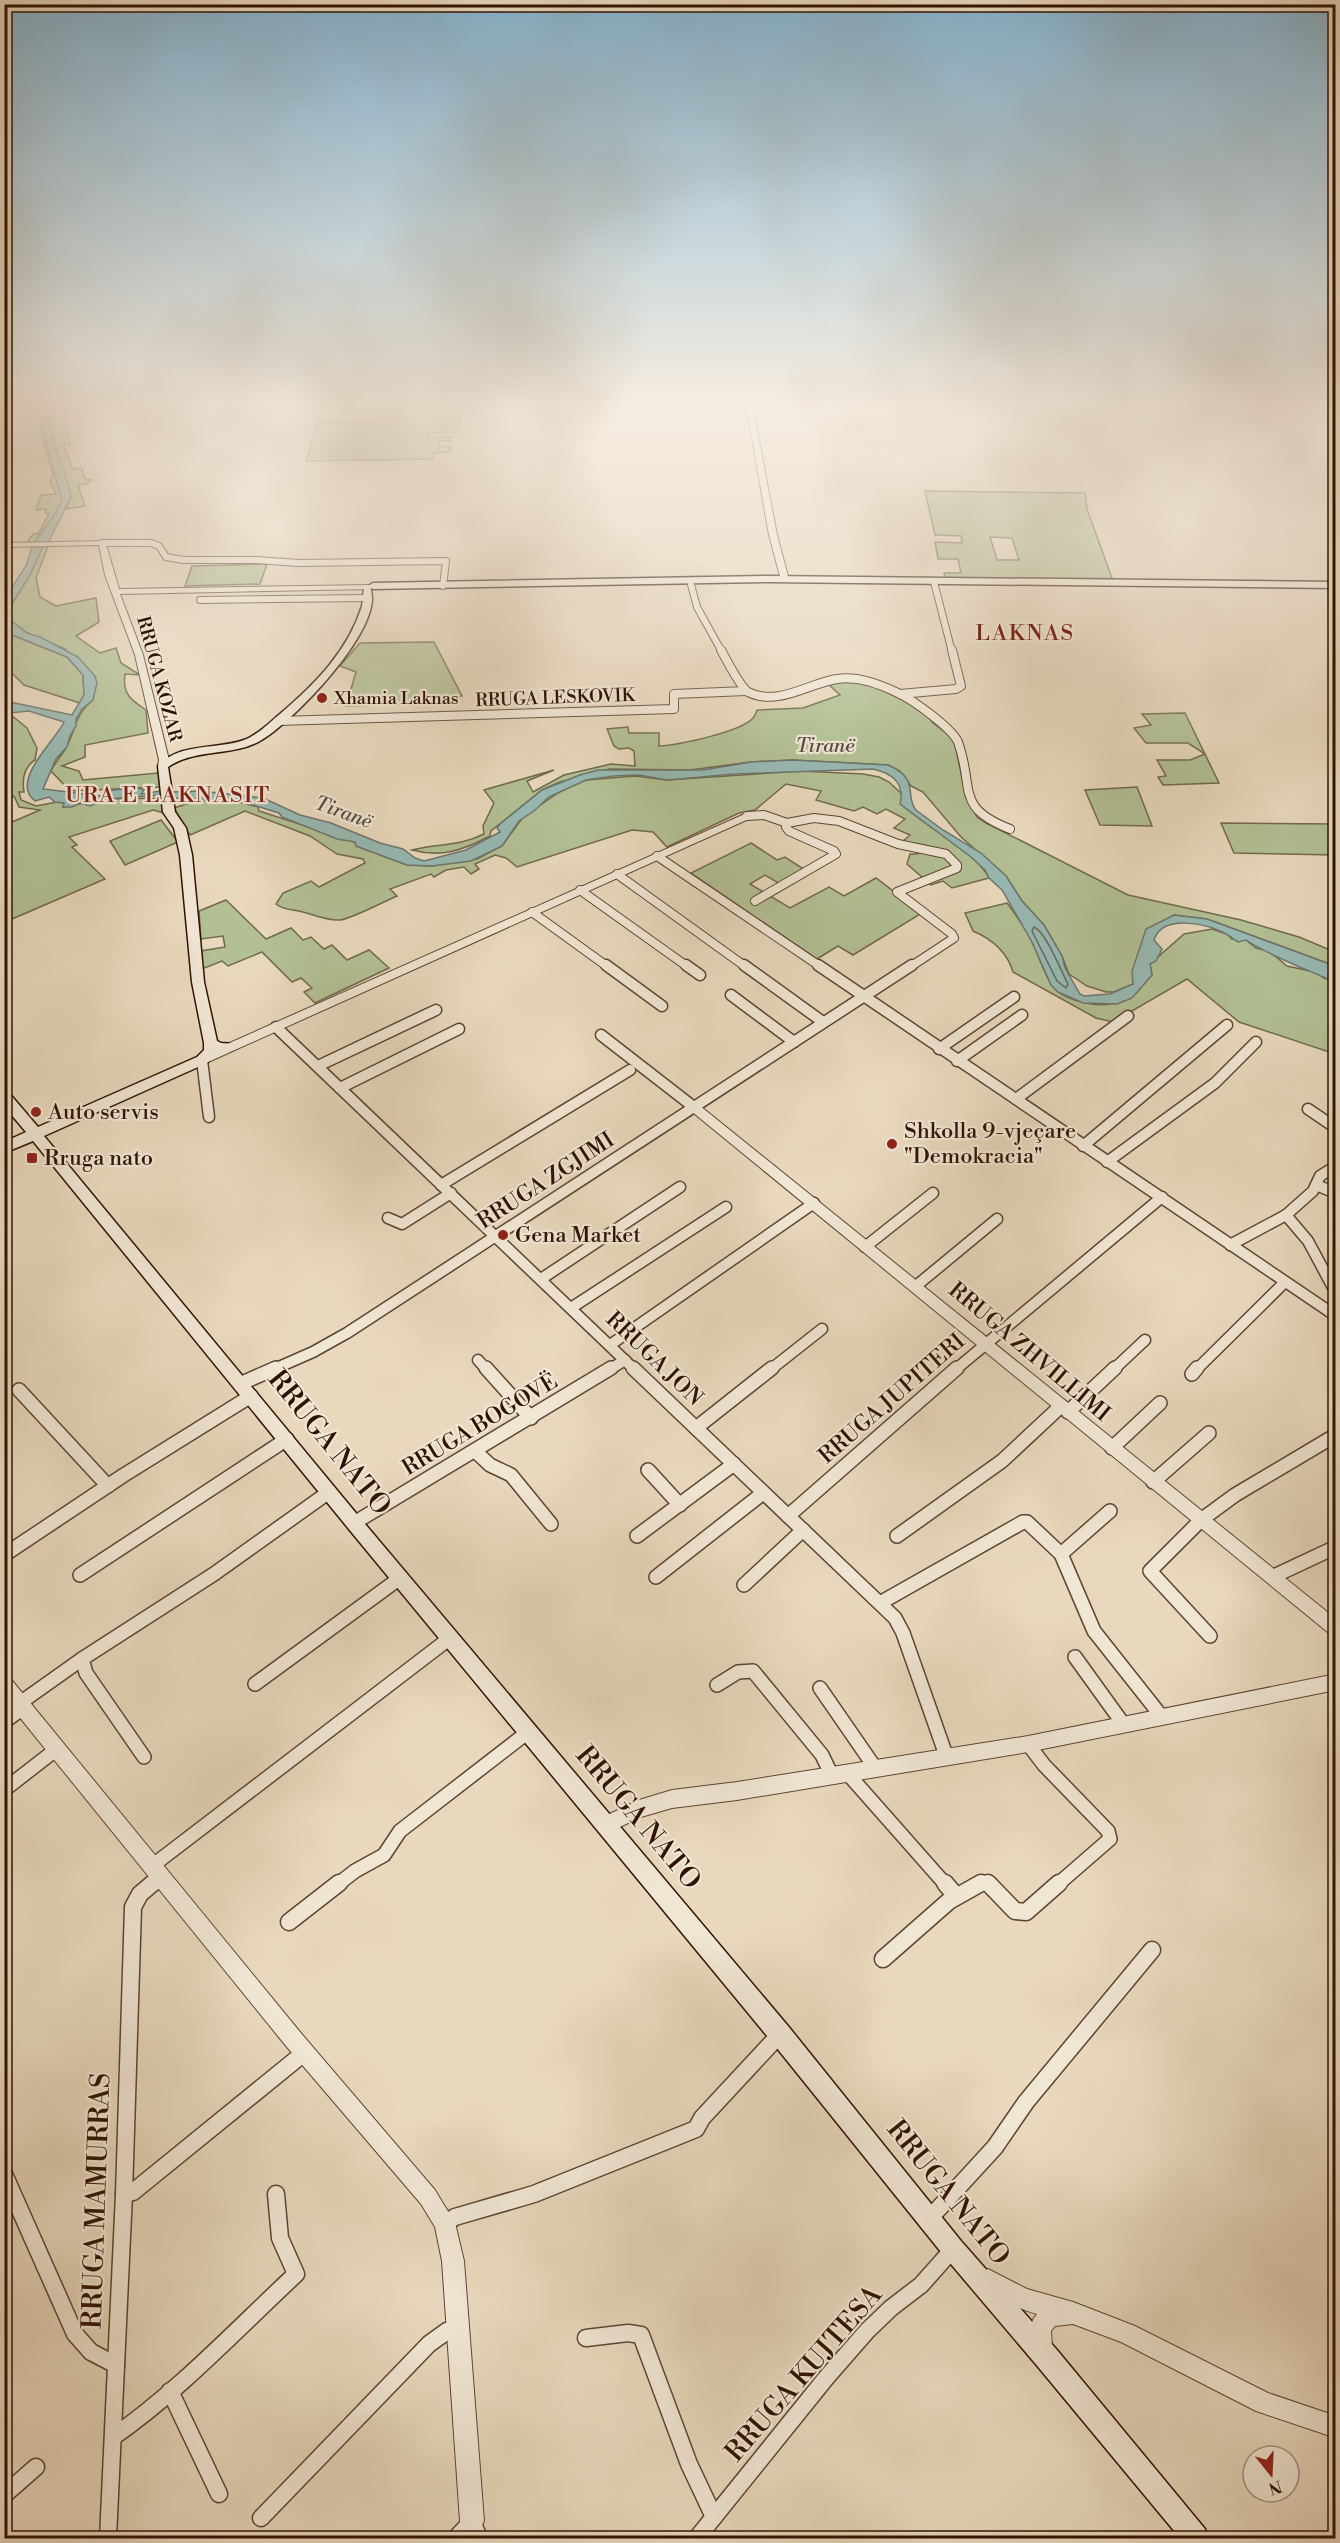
<svg xmlns="http://www.w3.org/2000/svg" width="1340" height="2543" font-family="'Libre Bodoni',serif">
<style>
.green{fill:#b2c094;stroke:#71694c;stroke-width:1.5;fill-rule:evenodd}
.water{fill:#97b9b3;stroke:#6e766d;stroke-width:1.5}
.lines{fill:none;stroke-linecap:round;stroke-linejoin:round}
.shore{stroke:#64665c;stroke-width:1.5}
.minor-far4-casing{stroke:#5e4432;stroke-width:8}
.minor-far3-casing{stroke:#5e4432;stroke-width:10}
.minor-far2-casing{stroke:#5e4432;stroke-width:13}
.minor-far1-casing{stroke:#5e4432;stroke-width:16}
.minor-casing{stroke:#5e4432;stroke-width:19}
.tertiary-casing{stroke:#5e4432;stroke-width:2}
.secondary-casing{stroke:#301204;stroke-width:3}
.minor-far4{stroke:#f0e6d4;stroke-width:6}
.minor-far3{stroke:#f0e6d4;stroke-width:8}
.minor-far2{stroke:#f0e6d4;stroke-width:10}
.minor-far1{stroke:#f0e6d4;stroke-width:13}
.minor{stroke:#f0e6d4;stroke-width:16}
.tertiary{fill:#f0e6d4;fill-rule:evenodd}
.secondary{fill:#f0e6d4;fill-rule:evenodd}
.poi-dot{fill:#8f2418;stroke:#f0e6d4;stroke-width:2}
.labels{text-anchor:middle;dominant-baseline:central;stroke-width:4.5;stroke-linejoin:round;paint-order:stroke}
.far-street-label{font-size:18px;fill:#301204;stroke:#f0e6d4}
.far-poi-label{font-size:18px;fill:#301204;stroke:#f0e6d4;text-anchor:start}
.far-water-label{font-size:20px;font-style:italic;fill:#544c41;stroke:#f0e6d4}
.far-quarter-label{font-size:22px;letter-spacing:1.5px;fill:#7a1f14;stroke:#f0e6d4}
.poi-label{font-size:22px;fill:#301204;stroke:#f0e6d4;text-anchor:start}
.street-label{font-size:22px;fill:#301204;stroke:#f0e6d4}
.near-street-label{font-size:27px;fill:#301204;stroke:#f0e6d4}
</style>
<rect width="100%" height="100%" fill="#e8d8bd"/>
<filter id="stains"><feTurbulence type="fractalNoise" baseFrequency=".00333" numOctaves="4"/><feColorMatrix values="0 0 0 0 .2 0 0 0 0 .09 0 0 0 0 .02 0 0 0 .5 -.17"/></filter>
<radialGradient id="worn" r=".72"><stop offset=".6" stop-color="#630" stop-opacity="0"/><stop offset="1" stop-color="#630" stop-opacity=".3"/></radialGradient>
<g class="green">
<path d="M 43,404 L 46,404 L 43,432 L 62,500 L 54,516 L 33,544 L 26,544 L 33,534 L 38,534 L 49,514 L 45,513 L 46,509 L 36,510 L 41,495 L 56,494 L 50,483 L 53,475 L 41,433 Z"/>
<path d="M 53,404 L 66,404 L 66,422 L 70,444 L 63,445 L 73,469 L 82,468 L 85,479 L 92,480 L 88,482 L 88,484 L 78,485 L 85,506 L 66,509 L 71,497 L 70,492 L 50,430 Z"/>
<path d="M 461,419 L 457,432 L 428,433 L 427,438 L 451,437 L 450,441 L 440,441 L 438,446 L 451,447 L 450,452 L 433,453 L 432,459 L 306,461 L 318,421 Z"/>
<path d="M 925,491 L 1085,493 L 1087,509 L 1113,581 L 946,580 L 944,573 L 961,573 L 958,559 L 938,559 L 935,542 L 962,543 L 961,536 L 935,535 ZM 990,537 L 1012,538 L 1019,560 L 997,560 Z"/>
<path d="M 43,546 L 48,546 L 36,578 L 40,597 L 56,606 L 96,598 L 99,622 L 76,636 L 100,653 L 116,648 L 121,663 L 140,675 L 125,674 C 122,694 131,700 146,710 L 148,733 L 85,745 L 85,757 L 62,766 L 79,771 L 83,780 L 158,773 L 160,787 L 70,791 L 51,771 C 55,761 63,755 67,746 C 77,726 74,716 93,700 L 94,690 L 65,649 L 27,633 L 10,620 L 10,607 L 30,575 Z"/>
<path d="M 267,564 L 260,584 L 185,586 L 192,566 Z"/>
<path d="M 4,632 L 67,657 L 83,675 L 84,695 L 80,703 L 24,685 L 5,666 Z"/>
<path d="M 434,642 L 462,696 L 417,704 L 346,706 L 356,672 L 340,666 L 360,643 Z"/>
<path d="M 836,680 L 871,684 L 924,711 L 933,723 L 954,739 L 966,797 L 977,817 L 986,823 L 1128,895 L 1241,920 L 1299,937 L 1335,952 L 1335,966 L 1207,919 L 1174,915 L 1143,939 L 1133,984 L 1114,992 L 1106,992 L 1087,986 L 1069,974 L 1062,956 L 1044,925 L 1022,901 L 1006,876 L 961,837 L 923,792 L 911,786 L 900,771 L 888,765 L 792,760 L 751,762 L 690,770 L 609,769 L 560,782 L 542,790 L 491,831 L 490,836 C 463,850 442,858 412,850 C 439,843 458,847 484,834 L 483,826 L 494,803 L 484,790 L 554,770 L 527,781 L 533,792 L 564,775 L 611,764 L 635,766 L 634,751 L 629,748 L 619,749 L 614,746 L 607,729 L 628,727 L 629,733 L 659,733 L 659,746 C 678,745 741,732 753,718 C 755,716 756,713 757,710 L 803,708 L 840,695 L 828,684 Z"/>
<path d="M 5,710 L 27,728 L 37,748 L 35,760 C 24,767 22,780 24,792 L 19,792 L 21,800 L 36,806 L 57,802 L 65,803 L 63,807 L 107,799 L 161,798 L 164,813 L 153,810 L 69,837 L 77,845 L 72,847 L 105,879 L 5,922 L 5,825 L 40,810 L 19,807 L 15,798 L 5,787 Z"/>
<path d="M 1185,713 L 1219,783 L 1163,785 L 1158,777 L 1166,776 L 1157,760 L 1190,760 L 1205,754 L 1188,743 L 1146,743 L 1134,728 L 1151,725 L 1142,714 Z"/>
<path d="M 800,771 L 863,774 L 879,777 L 889,782 L 903,795 L 901,804 C 923,825 977,853 989,878 L 952,888 L 943,881 L 931,885 L 907,864 L 910,854 L 918,854 L 919,848 L 901,843 L 910,835 L 894,828 L 905,819 L 886,809 L 877,814 L 863,807 L 854,811 L 816,800 L 821,791 L 786,784 L 755,810 L 739,813 L 667,847 L 653,832 L 632,830 L 517,867 L 506,858 L 495,855 L 475,864 L 479,869 L 471,874 L 464,867 L 446,870 L 434,877 L 431,874 L 390,889 L 397,896 C 385,901 351,919 340,920 C 328,921 314,915 303,912 C 293,909 285,911 276,904 L 283,893 L 311,881 L 319,887 L 365,863 L 363,859 L 337,854 L 310,836 L 245,811 L 190,835 L 174,808 C 203,797 228,798 258,807 L 259,811 L 355,842 L 356,846 L 407,865 L 432,866 L 477,859 L 502,846 L 523,817 L 564,789 L 586,780 L 635,776 L 667,780 Z"/>
<path d="M 1137,787 L 1152,826 L 1100,825 L 1085,790 Z"/>
<path d="M 161,820 L 178,842 L 125,865 L 110,841 Z"/>
<path d="M 1221,823 L 1335,824 L 1335,855 L 1234,853 Z"/>
<path d="M 751,843 L 777,860 L 785,857 L 805,870 L 780,884 L 765,875 L 750,884 L 790,908 L 829,887 L 844,896 L 876,878 L 922,913 L 853,955 L 838,946 L 817,959 L 691,873 Z"/>
<path d="M 226,900 L 266,939 L 291,928 L 303,940 L 311,937 L 324,949 L 332,945 L 347,960 L 369,950 L 389,968 L 315,1003 L 304,992 L 312,988 L 301,978 L 292,982 L 262,952 L 228,966 L 222,961 L 202,969 L 201,951 L 225,947 L 223,936 L 201,939 L 199,911 Z"/>
<path d="M 1007,903 C 1016,915 1026,929 1032,942 C 1039,956 1043,972 1052,985 C 1064,1004 1112,1011 1129,998 C 1139,992 1144,983 1152,975 L 1150,964 L 1184,934 L 1212,929 L 1227,934 L 1232,939 L 1246,940 L 1256,948 L 1269,951 L 1287,966 L 1315,972 L 1324,978 L 1335,982 L 1335,1054 L 1239,1022 L 1187,979 L 1113,1022 L 1096,1018 L 1013,972 C 1007,952 992,939 973,931 L 965,913 Z"/>
</g>
<g class="water">
<path d="M 46,404 L 53,404 C 41,437 67,465 71,497 L 48,543 L 33,544 L 54,516 L 62,500 L 43,432 Z"/>
<path d="M 43,546 L 30,575 L 10,607 L 10,620 L 27,633 L 40,637 L 78,657 L 95,676 L 97,683 L 93,700 L 82,709 L 76,719 L 76,726 L 70,736 L 67,747 L 56,759 L 43,789 L 101,796 L 113,790 L 138,788 L 144,790 L 141,794 L 160,791 L 161,795 L 107,799 L 90,806 L 80,803 L 72,807 L 63,807 L 64,803 L 55,802 L 49,797 L 35,801 C 9,781 56,740 64,722 L 29,711 L 9,713 L 5,710 L 5,701 L 72,715 L 84,695 L 83,675 L 67,657 L 5,632 L 5,598 L 26,566 L 32,547 Z"/>
<path d="M 792,760 L 888,765 C 921,779 904,796 916,810 L 943,830 L 981,853 L 1006,876 L 1022,901 L 1044,925 L 1062,956 L 1065,968 L 1080,994 L 1084,996 L 1110,994 L 1133,984 L 1132,971 L 1146,929 L 1174,915 L 1207,919 L 1335,966 L 1335,982 C 1308,970 1270,956 1246,940 L 1238,942 C 1233,939 1230,936 1226,934 C 1208,923 1162,914 1154,940 L 1162,949 L 1156,961 L 1150,964 L 1152,975 L 1132,998 L 1117,1004 L 1083,1003 L 1058,992 L 1051,985 L 1032,942 L 1002,890 L 989,878 L 985,870 L 971,857 L 900,804 C 905,783 892,773 873,769 L 735,774 L 667,780 L 639,775 L 613,776 L 586,780 L 549,797 L 534,811 L 519,821 L 502,846 L 471,861 L 432,866 L 407,865 L 356,846 L 355,842 L 337,839 L 282,817 L 279,813 L 240,801 L 172,798 L 171,792 L 201,791 L 263,798 L 300,815 L 331,823 L 380,843 L 403,849 L 415,858 L 424,861 L 466,850 L 500,832 L 497,828 L 500,824 L 542,790 L 580,775 L 598,770 L 703,770 L 751,762 Z"/>
</g>
<g class="lines">
<path class="shore" d="M 1034,927 C 1046,932 1061,971 1068,984 L 1066,988 L 1057,981 L 1032,931 Z"/>
<defs>
<g id="minor-far4">
<path d="M 102,543 L 151,543 L 159,546 L 166,557 L 184,560 L 256,560 L 299,563 L 446,561 L 443,586"/>
<path d="M 690,581 L 697,607 L 722,652"/>
<path d="M 934,582 L 952,652"/>
<path d="M 200,600 L 368,598"/>
</g>
<g id="minor-far3">
<path d="M 721,650 C 726,659 740,687 748,692 C 778,707 809,683 837,679 C 859,676 879,684 898,693 C 913,700 952,728 958,742 C 975,789 954,807 1010,829"/>
<path d="M 900,694 L 956,689 L 961,686 L 952,650"/>
<path d="M 278,721 L 674,709 L 674,694 L 746,691"/>
<path d="M 747,816 L 764,815 L 787,823 L 814,818 L 839,821 L 898,844 L 946,854 L 957,865 L 957,868 L 897,892 L 952,934 L 954,938 L 910,967"/>
<path d="M 657,856 L 821,967"/>
<path d="M 617,874 L 746,967"/>
<path d="M 580,890 L 688,967"/>
<path d="M 755,901 L 836,854 L 834,851 L 789,831 L 786,827 L 787,823"/>
<path d="M 532,912 L 608,967"/>
</g>
<g id="minor-far2">
<path d="M 606,965 L 662,1006"/>
<path d="M 686,965 L 700,975"/>
<path d="M 744,965 L 823,1022"/>
<path d="M 818,965 L 1336,1316"/>
<path d="M 731,995 L 794,1042"/>
<path d="M 276,1027 L 635,1370"/>
<path d="M 601,1035 L 695,1108"/>
<path d="M 939,1049 L 1014,997"/>
<path d="M 202,1060 L 209,1117"/>
<path d="M 957,1061 L 1022,1015"/>
<path d="M 318,1066 L 436,1010"/>
<path d="M 340,1088 L 459,1029"/>
<path d="M 1016,1099 L 1128,1016"/>
<path d="M 1308,1109 L 1336,1128"/>
<path d="M 1083,1146 L 1227,1025"/>
<path d="M 1107,1162 L 1215,1083 L 1256,1042"/>
<path d="M 441,1185 L 630,1070"/>
<path d="M 1316,1185 L 1336,1193"/>
<path d="M 1286,1215 L 1308,1241 L 1336,1293"/>
<path d="M 388,1218 L 402,1224 L 451,1193"/>
<path d="M 1230,1245 L 1286,1215 L 1313,1191 L 1320,1176 L 1336,1166"/>
<path d="M 865,1247 L 933,1193"/>
<path d="M 541,1279 L 680,1187"/>
<path d="M 916,1286 L 997,1219"/>
<path d="M 571,1308 L 726,1207"/>
<path d="M 610,1345 L 814,1203"/>
<path d="M 478,1360 L 487,1370"/>
<path d="M 272,1370 L 313,1352 L 347,1333 L 912,965"/>
<path d="M 609,1370 L 625,1360"/>
<path d="M 770,1370 L 822,1329"/>
<path d="M 955,1370 L 1162,1197"/>
<path d="M 1113,1370 L 1145,1340"/>
<path d="M 1196,1370 L 1285,1282"/>
</g>
<g id="minor-far1">
<path d="M 486,1368 L 531,1418"/>
<path d="M 633,1368 L 895,1618 L 903,1633 L 947,1758"/>
<path d="M 1192,1374 L 1197,1368"/>
<path d="M 242,1383 L 276,1368"/>
<path d="M 19,1390 L 108,1486"/>
<path d="M 1068,1412 L 1115,1368"/>
<path d="M 696,1428 L 772,1368"/>
<path d="M 1112,1448 L 1160,1403"/>
<path d="M 475,1451 L 490,1465 L 511,1475 L 551,1524"/>
<path d="M 648,1470 L 680,1505"/>
<path d="M 1153,1482 L 1209,1433"/>
<path d="M 788,1516 L 957,1368"/>
<path d="M 354,1523 L 611,1368"/>
<path d="M 637,1536 L 734,1464"/>
<path d="M 897,1536 L 1002,1461 L 1061,1406"/>
<path d="M 1061,1554 L 1110,1511"/>
<path d="M 4,1555 L 124,1475 L 251,1396"/>
<path d="M 80,1575 L 287,1439"/>
<path d="M 656,1577 L 763,1493"/>
<path d="M 1272,1577 L 1336,1547"/>
<path d="M 744,1585 L 803,1530"/>
<path d="M 880,1603 L 1023,1522 L 1027,1522 L 1061,1554 L 1094,1631 L 1162,1717"/>
<path d="M 1210,1636 L 1150,1571 L 1201,1520 L 1235,1495 L 1336,1435"/>
<path d="M 1075,1657 L 1124,1725"/>
<path d="M 255,1684 L 400,1578"/>
<path d="M 717,1685 L 738,1672 L 753,1671 L 822,1755 L 832,1776"/>
<path d="M 820,1688 L 876,1769"/>
<path d="M 20,1703 L 82,1659"/>
<path d="M 4,1722 L 24,1707"/>
<path d="M 1028,1744 L 1044,1765 L 1108,1831 L 1110,1839 L 1057,1885"/>
<path d="M 144,1757 L 86,1673 L 82,1659 L 214,1574 L 329,1492"/>
<path d="M 848,1774 L 946,1885"/>
<path d="M 4,1790 L 58,1748"/>
<path d="M 152,1866 L 450,1638"/>
<path d="M 151,1885 L 161,1877"/>
<path d="M 337,1885 L 355,1871 L 384,1855 L 400,1831 L 528,1732"/>
<path d="M 976,1885 L 987,1882 L 990,1885"/>
</g>
<g id="minor">
<path d="M 945,1883 L 956,1896"/>
<path d="M 988,1883 L 1015,1911 L 1026,1912 L 1059,1883"/>
<path d="M 289,1922 L 339,1883"/>
<path d="M 883,1959 L 949,1901 L 981,1883"/>
<path d="M 4,2174 L 75,2334 L 91,2352 L 116,2365"/>
<path d="M 124,2194 L 133,2192 L 304,2053"/>
<path d="M 929,2219 L 995,2147 L 1026,2102 L 1152,1950"/>
<path d="M 445,2223 L 455,2217 L 534,2194 L 696,2129 L 702,2118 L 780,2034"/>
<path d="M 586,2338 L 628,2333 L 641,2335 L 689,2464 L 714,2517"/>
<path d="M 170,2391 L 219,2494"/>
<path d="M 113,2437 C 179,2391 237,2329 296,2274 L 280,2238 L 276,2194"/>
<path d="M 4,2495 L 36,2467"/>
<path d="M 261,2518 L 429,2344 L 447,2331 L 458,2328"/>
<path d="M 108,2538 L 124,2194 L 133,1907 L 140,1894 L 153,1883"/>
<path d="M 456,2538 L 472,2521 L 479,2538"/>
<path d="M 697,2538 L 826,2378 L 867,2331 L 891,2308 L 921,2285 L 953,2249"/>
</g>
<g id="tertiary">
<path d="M 746,404 L 752,404 L 777,535 L 789,580 L 785,582 L 781,580 L 769,535 Z"/>
<path d="M 105,541 L 119,589 L 370,585 L 374,587 L 370,589 L 120,594 L 143,655 L 169,760 L 168,766 L 163,769 L 158,766 L 159,760 L 135,655 L 105,575 L 99,545 L 4,547 L 4,543 Z"/>
<path d="M 747,813 L 751,814 L 751,818 L 206,1063 L 198,1063 L 196,1060 L 198,1057 Z"/>
<path d="M 695,1104 L 699,1105 L 1336,1619 L 1336,1636 L 1330,1634 L 691,1111 L 689,1108 L 691,1105 Z"/>
<path d="M 1336,1674 L 1336,1690 L 1028,1752 L 737,1800 L 672,1808 L 641,1817 L 605,1834 L 599,1831 L 596,1825 L 599,1819 L 639,1800 L 672,1790 L 737,1782 L 1028,1736 Z"/>
<path d="M 4,1676 L 10,1678 L 300,2032 L 435,2190 L 455,2223 L 464,2261 L 484,2521 L 480,2529 L 472,2533 L 464,2529 L 460,2521 L 442,2261 L 435,2227 L 421,2204 L 286,2046 L 4,1698 Z"/>
<path d="M 988,2269 L 1027,2289 L 1073,2302 L 1135,2326 L 1268,2393 L 1336,2416 L 1336,2438 L 1256,2411 L 1121,2342 L 1073,2324 L 1055,2326 L 1051,2331 L 1052,2346 L 1049,2354 L 1041,2357 L 1033,2354 C 1028,2340 1027,2326 1037,2314 C 1020,2309 984,2296 977,2280 L 980,2272 Z"/>
</g>
<g id="secondary">
<path d="M 768,576 L 1336,582 L 1336,588 L 768,582 L 373,589 L 368,586 L 373,583 Z"/>
<path d="M 364,588 L 370,588 C 387,626 291,724 260,741 C 231,757 196,748 168,767 L 175,812 L 186,828 L 192,855 L 204,982 L 217,1041 L 221,1043 L 235,1044 L 237,1047 L 230,1051 L 216,1052 L 207,1063 L 44,1136 L 360,1518 L 788,2026 L 961,2241 L 1057,2350 L 1205,2529 L 1209,2538 L 1180,2538 L 1039,2368 L 945,2257 L 772,2042 L 348,1528 L 33,1141 L 4,1153 L 4,1142 L 26,1132 L 4,1106 L 4,1091 L 9,1093 L 38,1127 L 197,1057 L 204,1050 L 204,1043 L 192,982 L 180,855 L 174,828 L 163,812 L 158,766 C 180,742 216,750 244,740 C 258,735 269,723 280,714 C 315,684 348,651 362,606 C 363,600 363,593 364,588 Z"/>
</g>
</defs>
<use href="#minor-far4" class="minor-far4-casing"/>
<use href="#minor-far3" class="minor-far3-casing"/>
<use href="#minor-far2" class="minor-far2-casing"/>
<use href="#minor-far1" class="minor-far1-casing"/>
<use href="#minor" class="minor-casing"/>
<use href="#tertiary" class="tertiary-casing"/>
<use href="#secondary" class="secondary-casing"/>
<use href="#minor-far4" class="minor-far4"/>
<use href="#minor-far3" class="minor-far3"/>
<use href="#minor-far2" class="minor-far2"/>
<use href="#minor-far1" class="minor-far1"/>
<use href="#minor" class="minor"/>
<use href="#tertiary" class="tertiary"/>
<use href="#secondary" class="secondary"/>
</g>
<linearGradient id="sky" x2="0" y2="1"><stop stop-color="#87b6d3"/><stop offset="0.53" stop-color="#f5ede1"/><stop offset="1" stop-color="#f5ede1" stop-opacity="0"/></linearGradient>
<rect width="1340" height="760" fill="url(#sky)"/>
<g class="poi-dot">
<circle cx="322" cy="698" r="6"/>
<circle cx="36" cy="1112" r="6"/>
<circle cx="892" cy="1144" r="6"/>
<rect x="26" y="1152" width="12" height="12" rx="3"/>
<circle cx="503" cy="1235" r="6"/>
</g>
<g class="labels">
<g class="far-street-label">
<text transform="translate(159 679) rotate(75)">RRUGA KOZAR</text>
<text transform="translate(555 698) rotate(-2)">RRUGA LESKOVIK</text>
</g>
<g class="far-poi-label">
<text x="334" y="698">Xhamia Laknas</text>
</g>
<g class="far-water-label">
<text x="825" y="746">Tiranë</text>
<text transform="translate(343 813) rotate(20)">Tiranë</text>
</g>
<g class="far-quarter-label">
<text x="1025" y="633">LAKNAS</text>
<text x="168" y="795">URA E LAKNASIT</text>
</g>
<g class="poi-label">
<text x="48" y="1112">Auto servis</text>
<text x="904" y="1131">Shkolla 9-vjeçare<tspan x="904" dy="25">"Demokracia"</tspan></text>
<text x="44" y="1158">Rruga nato</text>
<text x="515" y="1235">Gena Market</text>
</g>
<g class="street-label">
<text transform="translate(546 1181) rotate(-33)">RRUGA ZGJIMI</text>
<text transform="translate(1029 1352) rotate(40)">RRUGA ZHVILLIMI</text>
<text transform="translate(654 1359) rotate(44)">RRUGA JON</text>
<text transform="translate(892 1399) rotate(-41)">RRUGA JUPITERI</text>
<text transform="translate(480 1425) rotate(-31)">RRUGA BOGOVË</text>
</g>
<g class="near-street-label">
<text transform="translate(329 1443) rotate(51)">RRUGA NATO</text>
<text transform="translate(638 1818) rotate(50)">RRUGA NATO</text>
<text transform="translate(948 2193) rotate(51)">RRUGA NATO</text>
<text transform="translate(97 2201) rotate(-88)">RRUGA MAMURRAS</text>
<text transform="translate(804 2374) rotate(-49)">RRUGA KUJTESA</text>
</g>
</g>
<rect width="1340" height="2543" fill="none" stroke="#e8d8bd" stroke-width="24"/>
<rect x="6" y="6" width="1328" height="2531" fill="none" stroke="#301204" stroke-width="3"/>
<rect x="12" y="12" width="1316" height="2519" fill="none" stroke="#301204" stroke-width="1.5"/>
<g transform="translate(1271 2474) rotate(162)"><circle r="28" fill="#f0e6d4" stroke="#a39181" stroke-width="1.5"/>
<path d="M0-4.5L10 22L0 15L-10 22Z" fill="#8f2418"/>
<text y="-9" font-size="16" font-weight="bold" text-anchor="middle" fill="#301204">N</text>
</g>
<rect width="100%" height="100%" filter="url(#stains)"/>
<rect width="100%" height="100%" fill="url(#worn)"/>
</svg>
